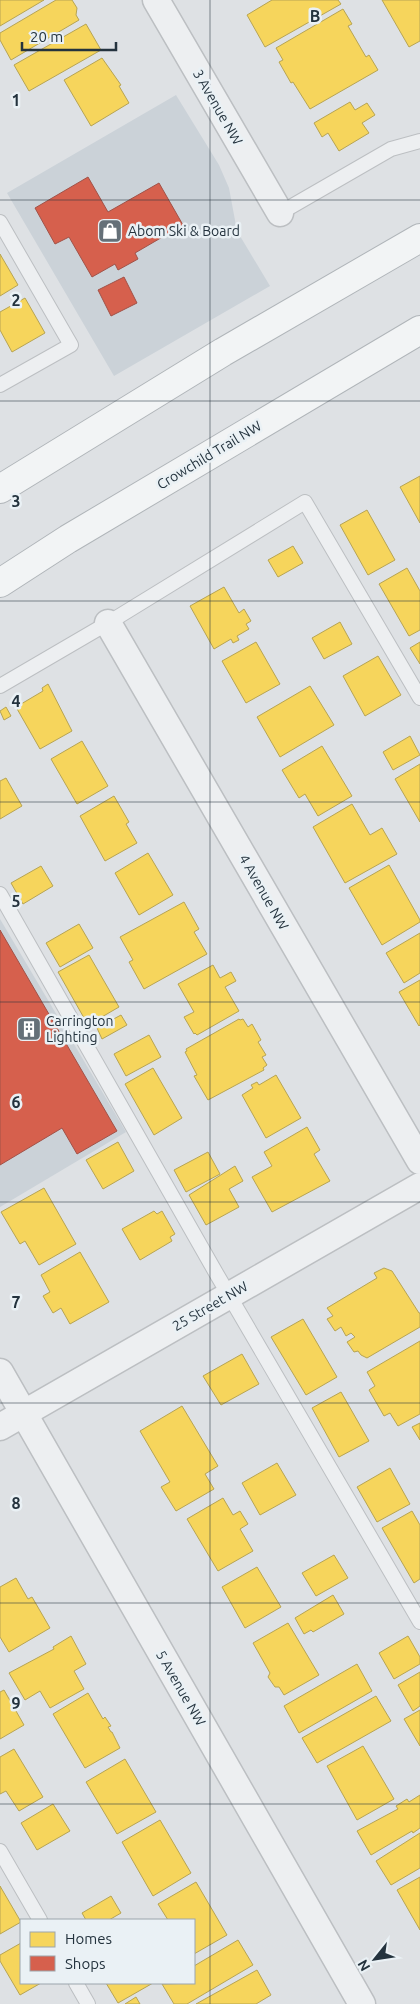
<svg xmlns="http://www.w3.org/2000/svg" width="420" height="2004" font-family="Ubuntu,sans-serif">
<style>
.built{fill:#cbd2d8}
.homes{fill:#f6d55c;stroke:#b7a453}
.shops{fill:#d6604d;stroke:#a15248}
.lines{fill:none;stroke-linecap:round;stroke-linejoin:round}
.service-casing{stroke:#bcbfc2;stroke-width:16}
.minor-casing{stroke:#bcbfc2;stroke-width:29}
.trunk-casing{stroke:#b0b5b9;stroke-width:30}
.service{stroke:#edeff1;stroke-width:14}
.minor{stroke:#edeff1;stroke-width:26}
.trunk{stroke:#f2f4f5;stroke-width:28}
.grid{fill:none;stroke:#24333e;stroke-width:1;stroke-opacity:0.55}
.labels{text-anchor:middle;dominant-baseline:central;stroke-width:5;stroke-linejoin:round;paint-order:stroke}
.street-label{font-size:14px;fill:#24333e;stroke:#eaf1f5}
.poi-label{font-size:14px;fill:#24333e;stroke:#eaf1f5;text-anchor:start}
.grid-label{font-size:16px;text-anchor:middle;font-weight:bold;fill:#24333e;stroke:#eaf1f5;stroke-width:5;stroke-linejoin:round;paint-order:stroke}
</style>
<rect width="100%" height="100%" fill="#dee1e4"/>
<g class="built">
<path d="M 176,95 L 219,165 L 229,188 L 237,231 L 270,286 L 114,376 L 7,193 Z"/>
<path d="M 0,919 L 126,1132 L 0,1207 Z"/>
</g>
<g class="homes">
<path d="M 0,0 L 44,0 L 0,26 Z"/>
<path d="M 56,0 L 72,0 L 77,8 L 76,15 L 79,20 L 11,60 L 0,40 L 0,33 Z"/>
<path d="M 272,0 L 338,0 L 341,4 L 265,47 L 247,15 Z"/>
<path d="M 382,0 L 420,0 L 420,41 L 409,47 Z"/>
<path d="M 343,9 L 352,24 L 348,26 L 366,57 L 369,55 L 378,70 L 310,109 L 293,82 L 291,83 L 279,62 L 283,60 L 276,48 Z"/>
<path d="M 86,24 L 101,50 L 29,91 L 14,65 Z"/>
<path d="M 102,58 L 121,85 L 119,86 L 129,103 L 91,126 L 64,80 Z"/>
<path d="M 350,102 L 355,110 L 367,103 L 375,115 L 362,123 L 369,133 L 339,151 L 328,133 L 322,137 L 314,123 Z"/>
<path d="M 0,254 L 18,285 L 0,296 Z"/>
<path d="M 25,298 L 45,333 L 12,352 L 0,330 L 0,312 Z"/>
<path d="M 420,476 L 420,523 L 400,487 Z"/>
<path d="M 367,510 L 395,560 L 368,575 L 340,525 Z"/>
<path d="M 293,546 L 303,563 L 278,577 L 268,560 Z"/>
<path d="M 407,568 L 420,591 L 420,630 L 409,636 L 379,584 Z"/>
<path d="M 224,587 L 239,613 L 244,609 L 251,621 L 246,624 L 249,629 L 237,636 L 239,640 L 233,643 L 231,639 L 214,649 L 190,606 Z"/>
<path d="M 340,622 L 352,644 L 324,659 L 312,638 Z"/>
<path d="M 256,642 L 280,684 L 246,703 L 222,661 Z"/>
<path d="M 420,642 L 420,664 L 410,648 Z"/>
<path d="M 378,656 L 401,695 L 365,716 L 343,676 Z"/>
<path d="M 48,684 L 72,731 L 40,749 L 16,707 L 43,691 L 42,688 Z"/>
<path d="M 310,686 L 334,725 L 280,757 L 257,717 Z"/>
<path d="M 6,707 L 11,716 L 4,720 L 0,711 Z"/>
<path d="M 410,736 L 420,755 L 393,770 L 383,752 Z"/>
<path d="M 82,741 L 108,786 L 77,804 L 51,759 Z"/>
<path d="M 322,746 L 352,796 L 318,816 L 305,794 L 299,798 L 282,770 Z"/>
<path d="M 420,764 L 420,822 L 395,779 Z"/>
<path d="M 6,778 L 22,806 L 0,819 L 0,781 Z"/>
<path d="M 114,796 L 129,822 L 126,824 L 137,843 L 105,861 L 80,816 Z"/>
<path d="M 352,804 L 370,835 L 382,828 L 397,854 L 345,883 L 313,827 Z"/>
<path d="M 148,853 L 173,895 L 139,915 L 115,873 Z"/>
<path d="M 389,865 L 420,920 L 420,922 L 382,945 L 349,888 Z"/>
<path d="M 41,866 L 53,886 L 23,904 L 11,883 Z"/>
<path d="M 184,902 L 199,929 L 194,932 L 207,954 L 144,989 L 129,962 L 133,960 L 120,937 Z"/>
<path d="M 79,924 L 93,948 L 60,967 L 46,943 Z"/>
<path d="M 420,933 L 420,973 L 404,983 L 386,953 Z"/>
<path d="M 89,955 L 119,1007 L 88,1025 L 58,972 Z"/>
<path d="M 213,965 L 220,978 L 231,972 L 236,981 L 225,987 L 239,1011 L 197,1035 L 195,1033 L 194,1034 L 184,1017 L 194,1012 L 178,984 Z"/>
<path d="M 420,980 L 420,1025 L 419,1026 L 399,992 Z"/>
<path d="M 121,1015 L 127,1025 L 102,1039 L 97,1028 Z"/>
<path d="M 239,1019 L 240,1020 L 243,1019 L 248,1027 L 252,1024 L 261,1040 L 258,1042 L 266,1055 L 262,1057 L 267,1065 L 263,1068 L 264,1070 L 208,1100 L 194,1076 L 197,1075 L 185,1052 L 187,1051 L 186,1049 Z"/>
<path d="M 149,1035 L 161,1057 L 126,1076 L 114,1054 Z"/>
<path d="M 153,1068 L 182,1118 L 154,1135 L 125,1084 Z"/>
<path d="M 276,1075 L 301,1118 L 266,1138 L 242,1095 L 253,1088 L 251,1085 L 257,1082 L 259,1085 Z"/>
<path d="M 307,1127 L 320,1150 L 314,1154 L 330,1181 L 272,1212 L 252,1177 L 272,1166 L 264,1152 Z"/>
<path d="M 118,1142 L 134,1171 L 103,1189 L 86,1160 Z"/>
<path d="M 208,1152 L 220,1174 L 186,1192 L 174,1170 Z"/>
<path d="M 235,1166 L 243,1181 L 229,1189 L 239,1207 L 206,1225 L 189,1195 Z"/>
<path d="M 44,1188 L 76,1244 L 39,1265 L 25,1241 L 20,1244 L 1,1212 Z"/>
<path d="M 154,1211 L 157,1214 L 162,1211 L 175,1234 L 170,1237 L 172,1241 L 140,1260 L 122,1229 Z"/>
<path d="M 80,1252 L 109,1302 L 70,1324 L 61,1308 L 53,1313 L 43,1296 L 50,1292 L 41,1275 Z"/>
<path d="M 384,1268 L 392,1271 L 419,1313 L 420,1313 L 420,1327 L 367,1358 L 361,1355 L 358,1351 L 354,1352 L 347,1342 L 355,1337 L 351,1333 L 346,1336 L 341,1327 L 335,1331 L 327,1319 L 333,1316 L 327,1308 L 377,1278 L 374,1273 Z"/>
<path d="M 303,1319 L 337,1377 L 306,1395 L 271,1337 Z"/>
<path d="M 420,1341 L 420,1414 L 398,1426 L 390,1413 L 384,1416 L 369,1390 L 375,1386 L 367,1372 Z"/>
<path d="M 242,1354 L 259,1384 L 221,1405 L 203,1376 Z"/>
<path d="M 341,1392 L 369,1441 L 339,1457 L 312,1408 Z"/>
<path d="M 182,1406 L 218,1466 L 205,1474 L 214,1489 L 176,1511 L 161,1487 L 170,1482 L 140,1431 Z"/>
<path d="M 420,1423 L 420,1440 L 412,1427 Z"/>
<path d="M 277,1463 L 296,1495 L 260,1515 L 242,1483 Z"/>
<path d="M 390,1468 L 410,1504 L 377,1522 L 357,1487 Z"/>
<path d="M 223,1498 L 233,1515 L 240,1511 L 248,1524 L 240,1529 L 253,1551 L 218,1571 L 187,1519 Z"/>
<path d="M 412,1511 L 420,1525 L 420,1579 L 414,1583 L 382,1528 Z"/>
<path d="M 334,1555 L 348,1578 L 316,1596 L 302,1573 Z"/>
<path d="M 257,1567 L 281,1607 L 245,1628 L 222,1587 Z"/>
<path d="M 16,1578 L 28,1599 L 32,1597 L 50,1628 L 9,1652 L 0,1637 L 0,1587 Z"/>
<path d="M 333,1595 L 344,1614 L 313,1632 L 311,1630 L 304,1634 L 295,1618 Z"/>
<path d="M 288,1623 L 319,1675 L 284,1695 L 279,1687 L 275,1687 L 268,1677 L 270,1673 L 253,1643 Z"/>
<path d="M 71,1636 L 86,1664 L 74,1671 L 84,1689 L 50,1708 L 40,1691 L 25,1700 L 9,1673 L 54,1649 L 53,1647 Z"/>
<path d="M 408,1636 L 420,1657 L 420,1664 L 394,1679 L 379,1653 Z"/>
<path d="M 357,1664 L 372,1691 L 299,1733 L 284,1706 Z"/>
<path d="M 420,1672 L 420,1706 L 413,1711 L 398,1685 Z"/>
<path d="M 4,1690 L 24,1725 L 0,1739 L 0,1692 Z"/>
<path d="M 88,1693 L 103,1719 L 105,1717 L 111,1726 L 108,1727 L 111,1732 L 112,1732 L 120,1748 L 85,1768 L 53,1714 Z"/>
<path d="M 376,1696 L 391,1721 L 317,1763 L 302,1738 Z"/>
<path d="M 420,1710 L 420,1746 L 404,1719 Z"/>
<path d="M 363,1746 L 394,1799 L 357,1820 L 327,1766 Z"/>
<path d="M 14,1749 L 43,1797 L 19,1811 L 6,1791 L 0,1794 L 0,1757 Z"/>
<path d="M 125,1759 L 156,1812 L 117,1834 L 86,1782 Z"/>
<path d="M 420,1795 L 420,1828 L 413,1833 L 412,1831 L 371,1855 L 357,1831 L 398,1809 L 396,1806 L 407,1799 L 409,1802 Z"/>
<path d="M 53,1804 L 70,1831 L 37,1850 L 21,1823 Z"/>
<path d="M 160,1820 L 191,1873 L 153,1896 L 122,1842 Z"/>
<path d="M 420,1833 L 420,1868 L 391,1885 L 376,1861 Z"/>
<path d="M 420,1877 L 420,1930 L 397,1890 Z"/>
<path d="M 196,1882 L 227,1935 L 194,1954 L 194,1920 L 168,1920 L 158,1904 Z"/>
<path d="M 0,1886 L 21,1922 L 0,1934 Z"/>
<path d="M 111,1896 L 121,1913 L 109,1920 L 86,1920 L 82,1913 Z"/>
<path d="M 238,1940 L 253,1965 L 187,2004 L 174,2004 L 162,1984 L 194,1983 L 194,1966 Z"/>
<path d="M 21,1943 L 21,1983 L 41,1983 L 20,1995 L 0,1961 L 0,1955 Z"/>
<path d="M 257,1970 L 271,1995 L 256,2004 L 196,2004 Z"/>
<path d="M 106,1983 L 153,1983 L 118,2003 Z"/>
<path d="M 136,1997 L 140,2004 L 125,2004 Z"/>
</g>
<g class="shops">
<path d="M 88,177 L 108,212 L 159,183 L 183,225 L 135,253 L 138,259 L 118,270 L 115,264 L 92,277 L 69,237 L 55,244 L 35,208 Z"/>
<path d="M 124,277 L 137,303 L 111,316 L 98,290 Z"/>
<path d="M 0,930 L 117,1131 L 77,1154 L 62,1128 L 0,1165 Z"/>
</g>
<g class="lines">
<defs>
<g id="service">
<path d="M 280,213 L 391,149 L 420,141"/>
<path d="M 0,222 L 71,345 L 0,385"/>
<path d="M 0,686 L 108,623 L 305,502 L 420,698"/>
<path d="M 0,894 L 216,1273 L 420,1622"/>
<path d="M 0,1851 L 40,1920"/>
<path d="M 76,1983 L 88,2004"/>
</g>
<g id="minor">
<path d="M 156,0 L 280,213"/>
<path d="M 108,623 L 420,1161"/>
<path d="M 0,1372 L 362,2004"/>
<path d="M 0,1427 L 420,1186"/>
</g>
<g id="trunk">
<path d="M 0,489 L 223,352 L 420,238"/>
<path d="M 0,583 L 68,539 L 420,330"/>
</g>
</defs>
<use href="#service" class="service-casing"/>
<use href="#minor" class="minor-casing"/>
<use href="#trunk" class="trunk-casing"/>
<use href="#service" class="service"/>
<use href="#minor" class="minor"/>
<use href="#trunk" class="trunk"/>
</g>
<path class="grid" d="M 210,0 L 210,2004M 0,200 L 420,200M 0,401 L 420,401M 0,601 L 420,601M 0,802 L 420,802M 0,1002 L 420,1002M 0,1202 L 420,1202M 0,1403 L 420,1403M 0,1603 L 420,1603M 0,1804 L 420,1804"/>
<defs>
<symbol id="shop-square" viewBox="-11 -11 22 22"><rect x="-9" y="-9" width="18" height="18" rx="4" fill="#657078" stroke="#eaf1f5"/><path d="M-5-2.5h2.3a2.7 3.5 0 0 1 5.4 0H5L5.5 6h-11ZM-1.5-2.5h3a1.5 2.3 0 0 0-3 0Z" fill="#fff"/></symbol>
<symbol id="building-square" viewBox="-11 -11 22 22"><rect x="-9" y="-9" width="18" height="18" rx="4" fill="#657078" stroke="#eaf1f5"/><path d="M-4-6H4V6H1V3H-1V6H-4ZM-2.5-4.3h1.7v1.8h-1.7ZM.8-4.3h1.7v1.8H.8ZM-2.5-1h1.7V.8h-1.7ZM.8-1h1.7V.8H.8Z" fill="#fff"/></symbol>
</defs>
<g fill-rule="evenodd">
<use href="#shop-square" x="96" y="217" width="28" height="28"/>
<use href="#building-square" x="15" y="1015" width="28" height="28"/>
</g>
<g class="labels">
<g class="street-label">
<text transform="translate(218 107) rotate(60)">3 Avenue NW</text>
<text transform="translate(209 455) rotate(-31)">Crowchild Trail NW</text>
<text transform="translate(264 892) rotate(60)">4 Avenue NW</text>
<text transform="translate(210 1306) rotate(-30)">25 Street NW</text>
<text transform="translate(181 1688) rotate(60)">5 Avenue NW</text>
</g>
<g class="poi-label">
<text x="128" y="231">Abom Ski &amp; Board</text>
<text x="46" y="1021">Carrington<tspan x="46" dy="16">Lighting</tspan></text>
</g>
</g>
<g class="grid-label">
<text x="315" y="22">B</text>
<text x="16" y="106">1</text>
<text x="16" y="306">2</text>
<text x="16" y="507">3</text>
<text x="16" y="707">4</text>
<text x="16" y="907">5</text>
<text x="16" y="1108">6</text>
<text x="16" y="1308">7</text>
<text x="16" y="1509">8</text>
<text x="16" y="1709">9</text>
</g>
<rect x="20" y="1919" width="175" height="65" fill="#eaf1f5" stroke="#9ba5ac"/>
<rect x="30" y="1932" width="25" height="15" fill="#f6d55c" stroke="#9ba5ac"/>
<text x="65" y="1944" font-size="15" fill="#24333e">Homes</text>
<rect x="30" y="1956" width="25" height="15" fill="#d6604d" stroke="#9ba5ac"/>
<text x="65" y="1969" font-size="15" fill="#24333e">Shops</text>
<g transform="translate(375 1959) rotate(240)" stroke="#eaf1f5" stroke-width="4" paint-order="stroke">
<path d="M0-4L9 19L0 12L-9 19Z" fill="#24333e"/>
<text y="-8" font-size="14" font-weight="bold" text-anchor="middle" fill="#24333e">N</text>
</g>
<path d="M22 42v8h94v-8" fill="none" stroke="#24333e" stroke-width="2.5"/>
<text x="30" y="42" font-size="15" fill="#24333e" stroke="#eaf1f5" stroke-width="4" paint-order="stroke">20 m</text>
</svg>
